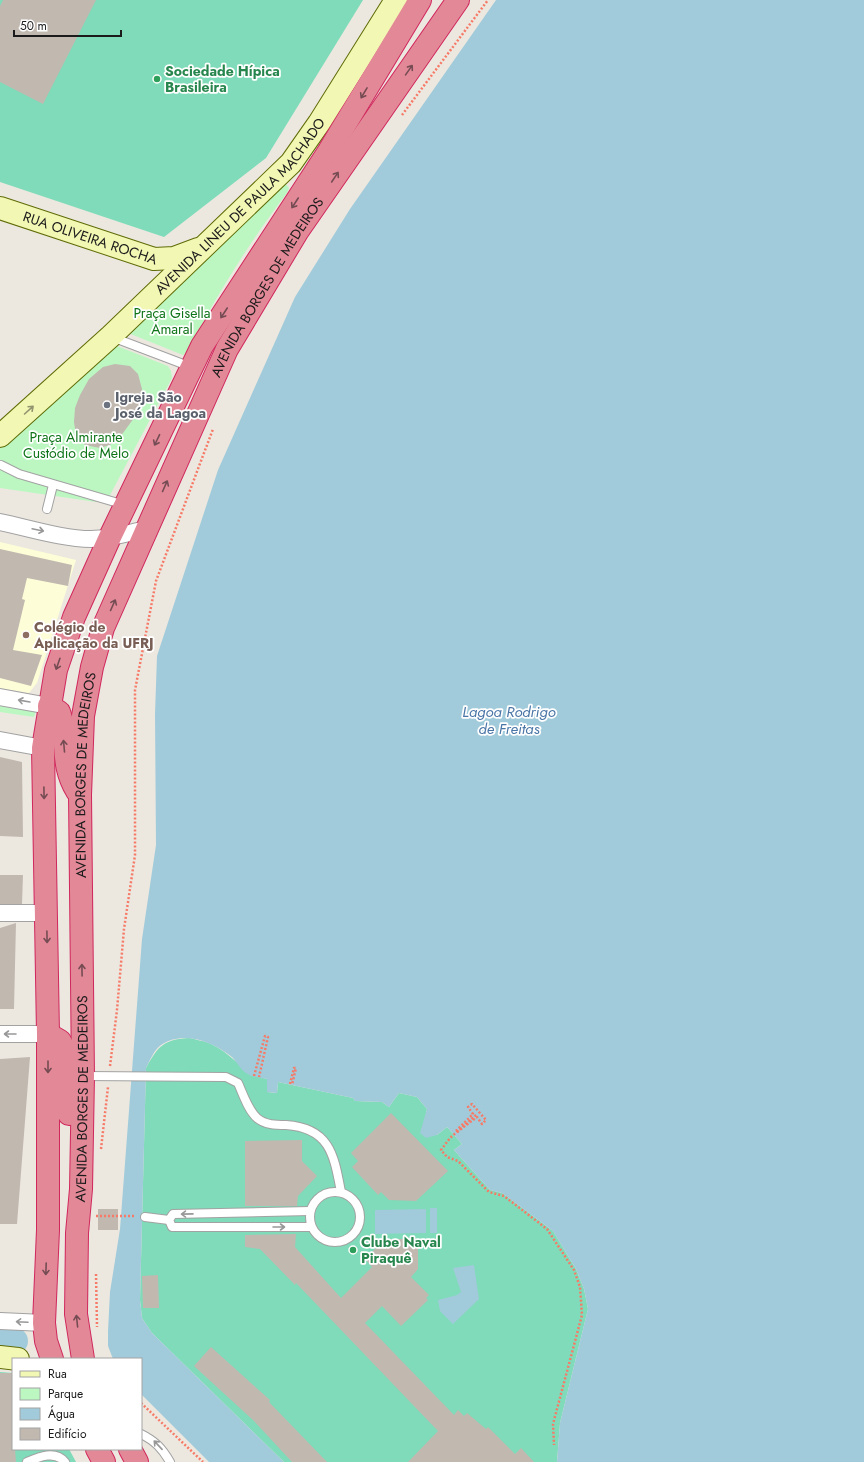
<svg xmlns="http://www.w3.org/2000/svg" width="864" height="1462" font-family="Jost,sans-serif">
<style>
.education{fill:#fdfed7}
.park{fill:#bcf7c2}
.pitch{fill:#7fdbb9}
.water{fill:#a1cbda}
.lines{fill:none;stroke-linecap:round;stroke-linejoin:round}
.river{stroke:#a1cbda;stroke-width:26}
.building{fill:#c1b8b0}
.lane-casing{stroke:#a2a2a2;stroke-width:10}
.street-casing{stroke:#a2a2a2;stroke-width:18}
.secondary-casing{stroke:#5f6c07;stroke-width:24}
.highway-casing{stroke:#d0275d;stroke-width:24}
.path{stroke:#f67a67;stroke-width:2.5;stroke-dasharray:2 2;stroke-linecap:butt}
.lane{stroke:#fff;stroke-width:8}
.street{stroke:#fff;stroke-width:16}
.secondary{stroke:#f2f7b3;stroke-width:22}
.highway{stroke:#e38897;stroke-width:22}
.oneway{stroke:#754c53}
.oneway2{stroke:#91946f}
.oneway3{stroke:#989898}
.leisure-dot{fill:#2e9e5b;stroke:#fff;stroke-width:1.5}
.worship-dot{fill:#6b7280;stroke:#fff;stroke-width:1.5}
.education-dot{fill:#8d6e63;stroke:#fff;stroke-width:1.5}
.labels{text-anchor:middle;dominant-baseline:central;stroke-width:3.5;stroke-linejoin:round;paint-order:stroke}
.leisure-label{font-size:14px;font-weight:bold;fill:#27864d;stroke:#fff;text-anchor:start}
.street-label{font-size:14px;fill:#1b1b1b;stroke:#fff}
.park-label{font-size:14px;fill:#0d7418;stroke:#fff}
.worship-label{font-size:14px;font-weight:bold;fill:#5b616d;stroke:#fff;text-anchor:start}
.education-label{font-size:14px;font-weight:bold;fill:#785e54;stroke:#fff;text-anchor:start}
.water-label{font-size:15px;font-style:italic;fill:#4a76a7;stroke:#fff}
</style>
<rect width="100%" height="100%" fill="#ece8e0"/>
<path class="education" d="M 0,542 L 76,560 L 37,683 L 29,693 L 0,688 Z"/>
<g class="park">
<path d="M 285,183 L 289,188 L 287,193 C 258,231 232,271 208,313 C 203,322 189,352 183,355 L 128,333 Z"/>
<path d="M 112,344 L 168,366 L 171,371 L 172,378 L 109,497 L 96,502 L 0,488 L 0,444 Z"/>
<path d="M 0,697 L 38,704 L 34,717 L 0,712 Z"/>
</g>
<g class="pitch">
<path d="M 0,0 L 363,0 L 266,158 L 164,237 L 0,182 Z"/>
<path d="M 190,1038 C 196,1040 205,1041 211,1044 C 233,1054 242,1073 267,1079 L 267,1092 L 277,1093 L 278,1082 L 353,1098 L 355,1101 L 382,1102 L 389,1107 L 399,1093 L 417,1097 L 427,1109 L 424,1123 L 437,1135 L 447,1127 L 462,1144 L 454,1150 L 490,1190 L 502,1193 L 553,1231 L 576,1269 L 584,1289 L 588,1309 L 560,1423 L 557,1462 L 284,1462 L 152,1333 L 142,1318 L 140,1300 L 146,1068 C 158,1046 164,1039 190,1038 Z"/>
<path d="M 0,1372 L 13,1373 L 13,1449 L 69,1449 L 76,1462 L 0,1462 Z"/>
</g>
<g class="water">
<path d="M 496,0 L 864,0 L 864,1462 L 557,1462 L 560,1423 L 588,1309 L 584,1289 L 576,1269 L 553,1231 L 502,1193 L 490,1190 L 454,1150 L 462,1144 L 447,1127 L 437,1135 L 426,1138 L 420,1133 L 427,1109 L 417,1097 L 399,1093 L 389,1107 L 382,1102 L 355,1101 L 353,1098 L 278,1082 L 277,1093 L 267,1092 L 267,1079 C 261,1078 251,1077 246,1073 C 241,1070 237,1062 232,1057 C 213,1042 184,1030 161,1045 C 154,1050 150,1060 146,1068 L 140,1300 L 142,1318 L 152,1333 L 284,1462 L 209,1462 L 141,1394 L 141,1359 L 113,1359 L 108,1346 L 108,1331 L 110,1292 L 120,1229 L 142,939 L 156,845 L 155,714 L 157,656 L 218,470 L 295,297 L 350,209 Z"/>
<rect x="430" y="1208" width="7" height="25"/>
<path d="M 426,1209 L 426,1233 L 375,1234 L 375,1210 Z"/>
<path d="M 474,1265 L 479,1299 L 453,1324 L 440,1311 L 438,1300 L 457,1295 L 461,1292 L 453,1268 Z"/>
</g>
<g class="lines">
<path class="river" d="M 0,1341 L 15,1341"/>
</g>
<g class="building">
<path d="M 3,0 L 96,0 L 43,104 L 0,82 L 0,6 Z"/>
<path d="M 115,364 L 130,366 L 138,374 L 142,389 L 140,403 L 134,418 L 123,433 L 110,445 L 100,448 L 85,445 L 76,435 L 74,422 L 75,408 L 80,395 L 89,379 L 103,367 Z"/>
<path d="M 0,549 L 72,565 L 68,586 L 27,578 L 22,599 L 25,600 L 13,650 L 42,655 L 31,686 L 0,678 Z"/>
<path d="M 0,757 L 22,762 L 23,837 L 0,836 Z"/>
<path d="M 0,875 L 23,875 L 22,904 L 0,904 Z"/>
<path d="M 16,923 L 14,1009 L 0,1009 L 0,928 Z"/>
<path d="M 30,1057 L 17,1224 L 0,1224 L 0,1059 Z"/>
<path d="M 391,1113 L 448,1171 L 416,1201 L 389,1200 L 381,1192 L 378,1195 L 352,1167 L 358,1161 L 351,1153 Z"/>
<path d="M 302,1140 L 302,1161 L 317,1176 L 298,1196 L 297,1206 L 245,1206 L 245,1141 Z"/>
<rect x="98" y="1209" width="20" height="21"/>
<path d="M 296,1234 L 295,1247 L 341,1298 L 372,1267 L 365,1259 L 385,1239 L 418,1239 L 418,1269 L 411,1277 L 429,1295 L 426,1298 L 428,1300 L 401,1326 L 382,1306 L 365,1323 L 454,1415 L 458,1410 L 464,1416 L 467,1413 L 486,1429 L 488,1427 L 515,1454 L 521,1448 L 534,1462 L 408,1462 L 438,1431 L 296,1283 L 295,1285 L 260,1249 L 245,1247 L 245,1235 Z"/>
<path d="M 158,1275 L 159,1308 L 143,1308 L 142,1276 Z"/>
<path d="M 211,1347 L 270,1400 L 269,1402 L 327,1462 L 292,1462 L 254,1421 L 194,1366 Z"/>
<path d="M 0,1373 L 13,1373 L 13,1449 L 15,1449 L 16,1462 L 0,1462 Z"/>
</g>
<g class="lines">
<defs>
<g id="lane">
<path d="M 112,337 L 191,367"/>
<path d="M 1,465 L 19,474 L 125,505"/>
<path d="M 47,509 L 53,485"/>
<path d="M 83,1076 L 226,1077 L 238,1083 C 243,1094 248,1110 257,1118 C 265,1125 276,1125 286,1125 C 330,1128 334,1155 341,1192"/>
<circle cx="335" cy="1217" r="25"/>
<path d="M 310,1211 L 173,1214 L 169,1220 L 172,1227 L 311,1227"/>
<path d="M 145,1217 L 169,1220"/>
<path d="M 141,1434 C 155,1441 162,1448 170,1462"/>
<path d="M 27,1462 C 39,1457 55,1450 65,1462"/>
</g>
<g id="street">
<path d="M 0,522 C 29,528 63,539 91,539 C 110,539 129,533 146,529"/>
<path d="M 0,697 L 49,706"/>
<path d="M 0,740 L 43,748"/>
<path d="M 0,913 L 47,913"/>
<path d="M 0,1034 L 48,1034"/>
<path d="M 0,1321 L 44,1323"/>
</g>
<g id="secondary">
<path id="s1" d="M 0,208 L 154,259 L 174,258 L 198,249"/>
<path id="s2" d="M 0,436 L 111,336 L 291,163 L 319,123 L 396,0"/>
<path d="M 0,1357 L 18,1359"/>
</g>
<g id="highway">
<path d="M 49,706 L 59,712 L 60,715 C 69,742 60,763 77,791"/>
<path d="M 48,1034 L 60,1041 L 66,1053 L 69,1114"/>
<path d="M 52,1359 L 46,1341 L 44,1323 L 48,1230 L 48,1034 L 43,748 L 56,670 L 74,617 L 110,537 L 202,346 L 329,151 L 420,0"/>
<path id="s3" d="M 83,1359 L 76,1314 L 77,1233 L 81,1189 L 83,1076 L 80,795 L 83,716 L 92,667 L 103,628 L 227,349 L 297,232 L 458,0"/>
<path d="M 97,1449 L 104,1462"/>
<path d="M 130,1449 L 137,1462"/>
</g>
</defs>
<use href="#lane" class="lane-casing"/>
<use href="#street" class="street-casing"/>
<use href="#secondary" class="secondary-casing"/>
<use href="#highway" class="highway-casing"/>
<g class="path">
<path d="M 402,115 L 488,0"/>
<path d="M 110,1066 L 117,1010 L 124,929 L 135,855 L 135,690 L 156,581 L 213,429"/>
<path d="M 254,1076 L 265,1036 L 268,1037 L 259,1077"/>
<path d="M 290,1084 L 294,1068 L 296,1068 L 292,1085"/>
<path d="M 476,1115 L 450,1138 L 441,1150 L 447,1157 L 458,1161 L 489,1192 L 504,1196 L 547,1229 L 574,1270 L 580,1287 L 582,1315 L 553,1424 L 554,1445"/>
<path d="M 456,1131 L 473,1114 L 468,1107 L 472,1104 L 486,1120 L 482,1124 L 477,1117 L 457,1132"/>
<path d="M 101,1149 L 108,1087"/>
<path d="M 96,1216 L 135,1216"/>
<path d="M 96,1274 L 97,1327"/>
<path d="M 141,1403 L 203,1462"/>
</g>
<use href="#lane" class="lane"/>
<use href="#street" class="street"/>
<use href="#secondary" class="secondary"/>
<use href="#highway" class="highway"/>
</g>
<defs><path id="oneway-shaft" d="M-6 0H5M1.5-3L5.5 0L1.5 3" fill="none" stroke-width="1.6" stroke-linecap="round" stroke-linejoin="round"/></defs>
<g class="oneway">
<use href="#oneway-shaft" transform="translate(409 70) rotate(-55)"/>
<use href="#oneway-shaft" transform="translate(364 93) rotate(121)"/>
<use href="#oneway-shaft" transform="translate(335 177) rotate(-56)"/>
<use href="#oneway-shaft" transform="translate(295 203) rotate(123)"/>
<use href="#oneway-shaft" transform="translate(224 313) rotate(123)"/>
<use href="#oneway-shaft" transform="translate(157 440) rotate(116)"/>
<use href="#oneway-shaft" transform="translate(165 486) rotate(-66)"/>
<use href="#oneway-shaft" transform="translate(113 605) rotate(-66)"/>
<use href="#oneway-shaft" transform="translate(58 664) rotate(109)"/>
<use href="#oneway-shaft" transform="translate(64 746) rotate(-95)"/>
<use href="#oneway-shaft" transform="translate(44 793) rotate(89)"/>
<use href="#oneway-shaft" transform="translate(47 937) rotate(89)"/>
<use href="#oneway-shaft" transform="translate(82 970) rotate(-91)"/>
<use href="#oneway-shaft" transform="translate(48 1067) rotate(90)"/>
<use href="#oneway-shaft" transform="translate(46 1269) rotate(92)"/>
<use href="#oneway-shaft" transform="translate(77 1321) rotate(-96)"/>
</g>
<use class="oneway2" href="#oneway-shaft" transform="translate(29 410) rotate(-42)"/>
<g class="oneway3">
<use href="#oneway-shaft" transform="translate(38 530) rotate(12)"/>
<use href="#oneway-shaft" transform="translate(24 701) rotate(-170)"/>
<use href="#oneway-shaft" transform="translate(10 1034) rotate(-180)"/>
<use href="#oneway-shaft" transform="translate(187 1214) rotate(179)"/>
<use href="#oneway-shaft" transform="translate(279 1227)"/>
<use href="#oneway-shaft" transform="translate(22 1322) rotate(-177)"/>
<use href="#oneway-shaft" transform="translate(158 1445) rotate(-133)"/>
</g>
<g class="leisure-dot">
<circle cx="157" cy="79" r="4"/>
<circle cx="353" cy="1250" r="4"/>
</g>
<circle class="worship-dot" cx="107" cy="405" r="4"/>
<circle class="education-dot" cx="26" cy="635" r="4"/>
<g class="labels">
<g class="leisure-label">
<text x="165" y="71">Sociedade Hípica<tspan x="165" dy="16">Brasileira</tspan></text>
<text x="361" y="1242">Clube Naval<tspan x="361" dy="16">Piraquê</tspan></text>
</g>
<g class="street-label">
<text stroke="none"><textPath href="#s2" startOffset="333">AVENIDA LINEU DE PAULA MACHADO</textPath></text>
<text stroke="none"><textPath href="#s1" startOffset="95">RUA OLIVEIRA ROCHA</textPath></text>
<text stroke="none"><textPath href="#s3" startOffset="1113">AVENIDA BORGES DE MEDEIROS</textPath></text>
<text stroke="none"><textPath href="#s3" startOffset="585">AVENIDA BORGES DE MEDEIROS</textPath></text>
<text stroke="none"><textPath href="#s3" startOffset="261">AVENIDA BORGES DE MEDEIROS</textPath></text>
</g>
<g class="park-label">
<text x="172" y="313">Praça Gisella<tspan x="172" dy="16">Amaral</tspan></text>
<text x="76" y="437">Praça Almirante<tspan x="76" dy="16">Custódio de Melo</tspan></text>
</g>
<g class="worship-label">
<text x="115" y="397">Igreja São<tspan x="115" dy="16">José da Lagoa</tspan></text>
</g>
<g class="education-label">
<text x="34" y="627">Colégio de<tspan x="34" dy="16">Aplicação da UFRJ</tspan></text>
</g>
<g class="water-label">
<text x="509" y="712">Lagoa Rodrigo<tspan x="509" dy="17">de Freitas</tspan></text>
</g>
</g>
<rect x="12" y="1358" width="130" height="92" fill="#ffffff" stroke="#a4a4a4"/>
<rect x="20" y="1371" width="20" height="6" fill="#f2f7b3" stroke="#a4a4a4"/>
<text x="48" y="1378" font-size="12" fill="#1b1b1b">Rua</text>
<rect x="20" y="1388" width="20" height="12" fill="#bcf7c2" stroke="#a4a4a4"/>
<text x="48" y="1398" font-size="12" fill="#1b1b1b">Parque</text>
<rect x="20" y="1408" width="20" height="12" fill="#a1cbda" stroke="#a4a4a4"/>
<text x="48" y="1418" font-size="12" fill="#1b1b1b">Água</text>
<rect x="20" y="1428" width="20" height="12" fill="#c1b8b0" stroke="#a4a4a4"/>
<text x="48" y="1438" font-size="12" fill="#1b1b1b">Edifício</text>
<path d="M14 30v6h107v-6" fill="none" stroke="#1b1b1b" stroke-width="2"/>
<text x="20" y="30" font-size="12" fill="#1b1b1b" stroke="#ffffff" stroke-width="3" paint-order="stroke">50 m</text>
</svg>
